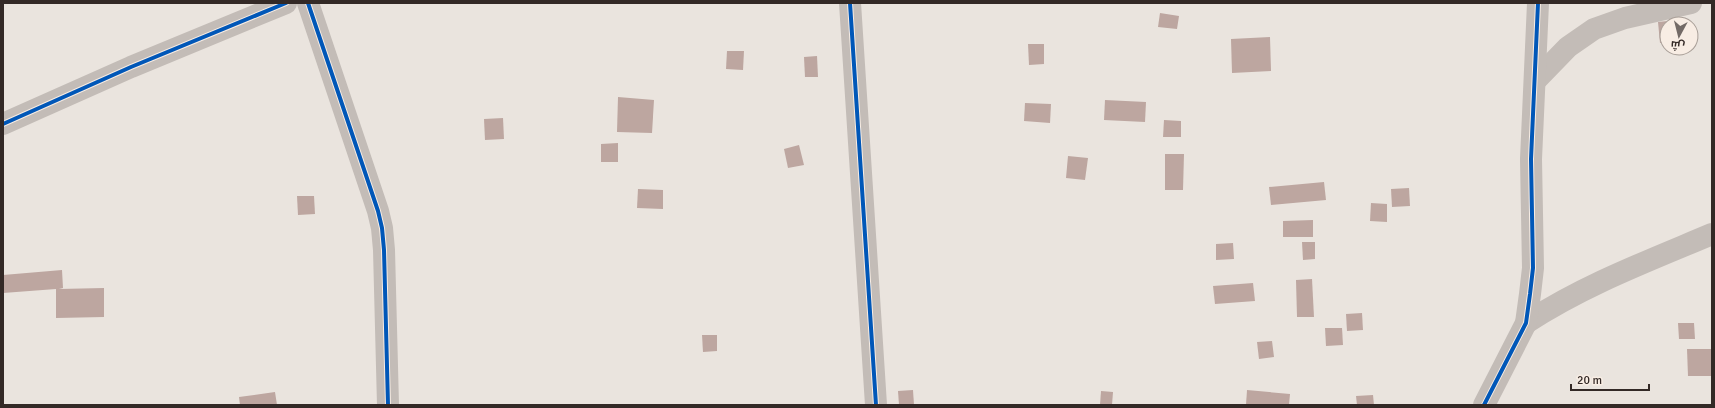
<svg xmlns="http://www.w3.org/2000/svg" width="1715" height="408" font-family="Signika,Cairo,sans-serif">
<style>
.building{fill:#bda6a0}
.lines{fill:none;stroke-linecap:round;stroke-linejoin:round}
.street{stroke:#c3bcb7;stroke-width:22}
.cycleway-casing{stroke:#f8ede4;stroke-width:6}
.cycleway{stroke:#0057b8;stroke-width:4}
</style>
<rect width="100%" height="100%" fill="#eae4de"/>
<g class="building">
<path d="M 1160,13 L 1179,16 L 1177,29 L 1158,27 Z"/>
<path d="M 1687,19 L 1688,24 L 1667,24 L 1667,42 L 1660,43 L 1658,22 Z"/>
<path d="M 1270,37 L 1271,71 L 1232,73 L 1231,39 Z"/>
<path d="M 1028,44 L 1044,44 L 1044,64 L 1029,65 Z"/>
<path d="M 727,51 L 744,51 L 743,70 L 726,69 Z"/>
<path d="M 817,56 L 818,77 L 805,77 L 804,57 Z"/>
<path d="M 618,97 L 654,100 L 652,133 L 617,132 Z"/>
<path d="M 1105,100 L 1146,102 L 1145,122 L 1104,120 Z"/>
<path d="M 1025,103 L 1051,104 L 1050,123 L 1024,121 Z"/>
<path d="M 503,118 L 504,139 L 485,140 L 484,119 Z"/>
<path d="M 1164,120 L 1181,121 L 1181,137 L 1163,137 Z"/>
<path d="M 618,143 L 618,162 L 601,162 L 601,144 Z"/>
<path d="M 799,145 L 804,165 L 788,168 L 784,149 Z"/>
<path d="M 1165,154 L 1184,154 L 1183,190 L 1165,190 Z"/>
<path d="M 1068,156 L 1088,158 L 1085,180 L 1066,178 Z"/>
<path d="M 1324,182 L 1326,200 L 1271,205 L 1269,187 Z"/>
<path d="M 1409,188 L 1410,206 L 1392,207 L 1391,189 Z"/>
<path d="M 638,189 L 663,190 L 663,209 L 637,208 Z"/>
<path d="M 297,196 L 314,196 L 315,214 L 298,215 Z"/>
<path d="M 1371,203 L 1387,204 L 1387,222 L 1370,221 Z"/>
<path d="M 1313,220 L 1313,237 L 1283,237 L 1283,221 Z"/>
<path d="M 1302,242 L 1315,242 L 1315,259 L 1303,260 Z"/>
<path d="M 1233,243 L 1234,259 L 1216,260 L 1216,244 Z"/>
<path d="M 62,270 L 63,288 L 59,289 L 104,288 L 104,317 L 56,318 L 56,289 L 3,293 L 3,275 Z"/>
<path d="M 1312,279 L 1314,317 L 1297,317 L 1296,280 Z"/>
<path d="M 1253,283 L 1255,301 L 1215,304 L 1213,286 Z"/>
<path d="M 1362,313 L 1363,330 L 1347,331 L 1346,314 Z"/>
<path d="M 1678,323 L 1694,323 L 1695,339 L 1679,339 Z"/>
<path d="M 1325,328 L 1342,328 L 1343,345 L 1326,346 Z"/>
<path d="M 702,335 L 717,335 L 717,351 L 703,352 Z"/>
<path d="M 1272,341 L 1274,357 L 1259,359 L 1257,342 Z"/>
<path d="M 1687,349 L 1712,349 L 1712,376 L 1688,376 Z"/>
<path d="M 913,390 L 914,405 L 899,405 L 898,391 Z"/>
<path d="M 1247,390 L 1290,394 L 1289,405 L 1246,405 Z"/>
<path d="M 1101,391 L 1113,392 L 1112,405 L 1100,405 Z"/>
<path d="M 275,392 L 277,405 L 240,405 L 239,397 Z"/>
<path d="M 1373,395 L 1374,405 L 1357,405 L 1356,396 Z"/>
</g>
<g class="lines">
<g class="street">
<path d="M 308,3 L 378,211 L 382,228 L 384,250 L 388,405"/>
<path d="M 850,3 L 876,405"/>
<path d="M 1535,81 L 1568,47 L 1594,29 L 1625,18 L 1691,3"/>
<path d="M 3,124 L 131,67 L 286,3"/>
<path d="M 1526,323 C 1584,285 1648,261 1712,234"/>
<path d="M 1484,405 L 1526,323 L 1530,294 L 1533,268 L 1531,159 L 1538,3"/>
</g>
<defs>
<g id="cycleway">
<path d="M 308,3 L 378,211 L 382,228 L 384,250 L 388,405"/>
<path d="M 850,3 L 876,405"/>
<path d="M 3,124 L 131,67 L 286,3"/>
<path d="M 1484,405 L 1526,323 L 1530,294 L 1533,268 L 1531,159 L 1538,3"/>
</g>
</defs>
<use href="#cycleway" class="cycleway-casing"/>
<use href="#cycleway" class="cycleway"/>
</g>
<rect width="1715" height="408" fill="none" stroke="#332926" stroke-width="8"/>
<g transform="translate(1679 36) rotate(187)"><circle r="19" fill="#f8ede4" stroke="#a99f98"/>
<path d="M0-3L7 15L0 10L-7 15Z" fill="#736a66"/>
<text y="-6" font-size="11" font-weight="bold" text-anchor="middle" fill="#332926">ش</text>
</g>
<path d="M1571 384v6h78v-6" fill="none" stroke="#332926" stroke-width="2"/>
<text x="1577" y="384" font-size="12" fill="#332926" stroke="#f8ede4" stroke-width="3" paint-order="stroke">20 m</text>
</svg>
